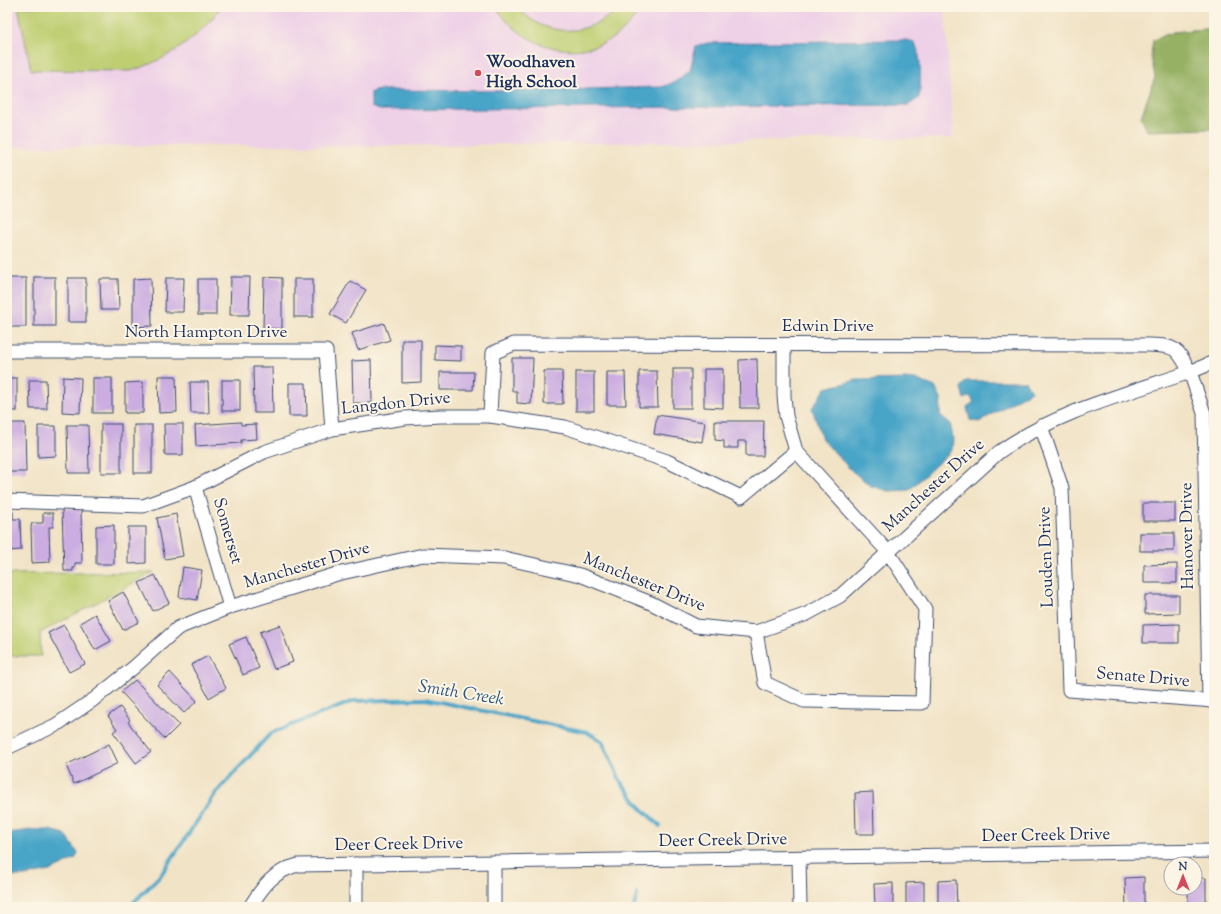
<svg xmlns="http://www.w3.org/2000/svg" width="1221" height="914" font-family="'Sorts Mill Goudy',serif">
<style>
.built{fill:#eed0e7}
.green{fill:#bece71;stroke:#6c7e68}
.forest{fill:#96b163;stroke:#587060}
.water{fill:#4aa5c8;stroke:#326a93}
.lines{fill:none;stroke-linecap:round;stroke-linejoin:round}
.stream{stroke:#4aa5c8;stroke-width:4}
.building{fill:#cbade1}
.street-casing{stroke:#3b4a6e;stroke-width:15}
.street{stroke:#fff;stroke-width:13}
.poi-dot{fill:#d1495b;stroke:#fcf5e5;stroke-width:1.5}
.labels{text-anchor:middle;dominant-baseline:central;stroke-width:4;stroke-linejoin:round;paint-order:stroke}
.poi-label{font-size:17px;font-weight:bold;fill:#1b2f5e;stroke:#fcf5e5;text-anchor:start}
.street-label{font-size:17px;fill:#1b2f5e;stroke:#fcf5e5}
.water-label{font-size:18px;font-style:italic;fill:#2b5883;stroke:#fcf5e5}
</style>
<rect width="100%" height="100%" fill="#fcf5e5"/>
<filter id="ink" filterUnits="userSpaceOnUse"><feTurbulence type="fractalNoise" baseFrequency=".025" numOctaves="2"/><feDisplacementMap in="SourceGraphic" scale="8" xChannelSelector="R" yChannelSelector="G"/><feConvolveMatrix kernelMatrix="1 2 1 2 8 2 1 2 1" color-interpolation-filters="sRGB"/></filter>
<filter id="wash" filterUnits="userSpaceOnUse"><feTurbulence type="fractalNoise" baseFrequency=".012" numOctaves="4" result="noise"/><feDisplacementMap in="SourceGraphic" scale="16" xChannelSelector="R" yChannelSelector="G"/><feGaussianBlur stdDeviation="0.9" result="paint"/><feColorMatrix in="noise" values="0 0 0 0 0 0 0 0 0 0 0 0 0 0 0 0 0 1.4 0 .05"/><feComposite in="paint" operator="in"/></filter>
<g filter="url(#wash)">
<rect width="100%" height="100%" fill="#f1e3c6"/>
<path class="built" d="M 7,7 L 945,7 L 953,138 L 377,146 L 241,145 L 7,147 Z"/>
<g class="green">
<path d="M 18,7 L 221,7 C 198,39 169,59 131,71 L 31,70 Z"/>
<path d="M 496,7 L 518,7 C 545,40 592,36 619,7 L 641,7 C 609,67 531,61 496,7 Z"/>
<path d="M 154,572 L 40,633 L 41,656 L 7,656 L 7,574 Z"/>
</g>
<path class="forest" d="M 1214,28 L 1214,129 L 1147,131 L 1141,117 L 1155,77 L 1151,56 L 1153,40 L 1173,32 Z"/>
<g class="water">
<path d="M 901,40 C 904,40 909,40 911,41 C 923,46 920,81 920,93 L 918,99 L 908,105 L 380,110 L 371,107 L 371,92 L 379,90 L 508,91 L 662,87 L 675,82 L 690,71 L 696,46 L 708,43 Z"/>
<path d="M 915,379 L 935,387 L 941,399 L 940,415 L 950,423 L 953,438 L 952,450 L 909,490 L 888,491 L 871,486 L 852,471 L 822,439 L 812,408 L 826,388 L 857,380 Z"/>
<path d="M 966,381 L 1025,381 L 1031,391 L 979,422 L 970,420 L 967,407 L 974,402 L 970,396 L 964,399 L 961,388 Z"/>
<path d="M 32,830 L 50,830 L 65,834 L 78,853 L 75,859 L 50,871 L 25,876 L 7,876 L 7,833 Z"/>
</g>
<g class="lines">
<g class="stream">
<path d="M 129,907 L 160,876 L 216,793 L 271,733 L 354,701 L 425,699 L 587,732 L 602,741 L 621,782 L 640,807 L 660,826"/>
<path d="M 634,907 L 637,894"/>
</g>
</g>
<g id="blocks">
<g class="building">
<rect x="34" y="277" width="21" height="49"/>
<path d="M 231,277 L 250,277 L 249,315 L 230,315 Z"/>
<path d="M 264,277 L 282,278 L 282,329 L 263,328 Z"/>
<rect x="7" y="278" width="19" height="49"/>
<rect x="68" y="278" width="18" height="44"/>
<path d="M 151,278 L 152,326 L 133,327 L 133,279 Z"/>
<path d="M 166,278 L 184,278 L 183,312 L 165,312 Z"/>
<path d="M 100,279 L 118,279 L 119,310 L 101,310 Z"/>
<rect x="198" y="279" width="18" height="36"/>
<rect x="294" y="279" width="19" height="38"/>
<path d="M 350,281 L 366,290 L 346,323 L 330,314 Z"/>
<path d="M 384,323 L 390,340 L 358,350 L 352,333 Z"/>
<path d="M 402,340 L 421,340 L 421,382 L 402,383 Z"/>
<path d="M 435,345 L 461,346 L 461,361 L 435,360 Z"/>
<path d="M 512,358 L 533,358 L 531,404 L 517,403 L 517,391 L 512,391 Z"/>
<path d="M 757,359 L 758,408 L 740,408 L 739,360 Z"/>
<path d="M 371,360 L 372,403 L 353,403 L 352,361 Z"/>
<path d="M 253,367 L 272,367 L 273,413 L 254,413 Z"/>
<rect x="673" y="369" width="18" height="39"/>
<path d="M 704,369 L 723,369 L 723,408 L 704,407 Z"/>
<path d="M 544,371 L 562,371 L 563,404 L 544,404 Z"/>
<path d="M 639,371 L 657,371 L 658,407 L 639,407 Z"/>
<path d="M 440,372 L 474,372 L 473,390 L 440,390 Z"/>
<rect x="576" y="372" width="18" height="39"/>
<path d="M 607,372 L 625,372 L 626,405 L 607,405 Z"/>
<path d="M 158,376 L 176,376 L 177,412 L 159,413 Z"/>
<path d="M 63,377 L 81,378 L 80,413 L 62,412 Z"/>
<rect x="7" y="378" width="10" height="33"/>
<rect x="93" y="378" width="19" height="35"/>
<path d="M 29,380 L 46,380 L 47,409 L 30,409 Z"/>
<rect x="222" y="380" width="18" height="31"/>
<path d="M 143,382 L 143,413 L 125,413 L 125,383 Z"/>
<path d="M 190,382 L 208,382 L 209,413 L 191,413 Z"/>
<path d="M 289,383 L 306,383 L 307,416 L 289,416 Z"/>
<path d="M 657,415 L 705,422 L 702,442 L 654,434 Z"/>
<path d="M 715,421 L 764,421 L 763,456 L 746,456 L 746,441 L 738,441 L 738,448 L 724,448 L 724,441 L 715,440 Z"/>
<path d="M 241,422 L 241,425 L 256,424 L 257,439 L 241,440 L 241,443 L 196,446 L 195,425 Z"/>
<path d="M 7,423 L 25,423 L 26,472 L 8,472 Z"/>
<rect x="101" y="424" width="20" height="49"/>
<path d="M 164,424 L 183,424 L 183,455 L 165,455 Z"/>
<path d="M 67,425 L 88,425 L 89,473 L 68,473 Z"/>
<rect x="134" y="425" width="18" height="48"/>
<path d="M 38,426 L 56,426 L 56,456 L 38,457 Z"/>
<rect x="1143" y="503" width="32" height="18"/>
<path d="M 81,508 L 82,563 L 75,563 L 75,568 L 73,568 L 73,571 L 64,571 L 62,509 Z"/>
<path d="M 7,512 L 13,512 L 13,519 L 20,519 L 21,550 L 7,551 Z"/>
<path d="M 43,513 L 53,513 L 53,527 L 49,527 L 50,562 L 32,563 L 31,527 L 32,523 L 43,523 Z"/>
<path d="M 176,514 L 183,556 L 165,559 L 157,518 Z"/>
<path d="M 114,525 L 114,564 L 96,564 L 96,526 Z"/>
<path d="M 128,527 L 146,527 L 146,563 L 128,564 Z"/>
<rect x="1140" y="533" width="34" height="18"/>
<path d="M 1177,564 L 1177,583 L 1144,583 L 1144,565 Z"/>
<path d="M 183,567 L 202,570 L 197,600 L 179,597 Z"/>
<path d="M 155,575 L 169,603 L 153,611 L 139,583 Z"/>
<path d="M 123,592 L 139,622 L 123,630 L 108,601 Z"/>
<path d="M 1145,595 L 1179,595 L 1179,613 L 1145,614 Z"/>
<path d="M 95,614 L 111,641 L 95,650 L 80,623 Z"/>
<path d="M 1179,624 L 1179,643 L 1143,643 L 1143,625 Z"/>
<path d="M 64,625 L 85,664 L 69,672 L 48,633 Z"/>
<path d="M 280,625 L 293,662 L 274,669 L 260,632 Z"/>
<path d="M 246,637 L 259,668 L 243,675 L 229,644 Z"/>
<path d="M 208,656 L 226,688 L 209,698 L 191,665 Z"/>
<path d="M 170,672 L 197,701 L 184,713 L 157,685 Z"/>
<path d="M 135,680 L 179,725 L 165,739 L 121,692 Z"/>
<path d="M 120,707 L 130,720 L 128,722 L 151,752 L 136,763 L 113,732 L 117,729 L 108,716 Z"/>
<path d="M 109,744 L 118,763 L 74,784 L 66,765 Z"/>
<path d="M 873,792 L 874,834 L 856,834 L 855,793 Z"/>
<path d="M 1144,877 L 1144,907 L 1126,907 L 1125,878 Z"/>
<path d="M 1195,878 L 1206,878 L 1206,907 L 1188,907 L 1188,888 L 1195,888 Z"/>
<path d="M 956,880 L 957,907 L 938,907 L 938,881 Z"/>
<path d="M 924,882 L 924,907 L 906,907 L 906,883 Z"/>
<path d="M 893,883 L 893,907 L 875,907 L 874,884 Z"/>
</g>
</g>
</g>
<g filter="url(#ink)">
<use href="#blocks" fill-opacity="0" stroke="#3b4a6e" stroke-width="1"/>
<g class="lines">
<defs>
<g id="street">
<path d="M 7,351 L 326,351 L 332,429"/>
<path d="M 490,416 L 493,353 L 514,344 L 1149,345 C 1177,346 1177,348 1190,372 L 1214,362"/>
<path d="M 1041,426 L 1062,488 L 1069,690 L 1214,701"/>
<path d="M 195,487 L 230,607"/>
<path d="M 7,501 L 143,506 L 195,487 L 264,452 L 332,429 L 405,418 L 441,416 L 490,416 L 565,427 L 667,461 L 741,497 L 796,451"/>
<path d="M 756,632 L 765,683 L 804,701 L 922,703 L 925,609 L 888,552 L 796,451 L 786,416 L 784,396 L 784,345"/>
<path d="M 7,748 L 56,725 L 93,700 L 133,668 L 178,628 L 230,607 L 337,574 L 423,555 L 504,558 L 580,575 L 651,603 L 696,626 L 756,632 L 807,614 L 840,596 L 999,452 C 1055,412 1126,394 1190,372 L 1204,413 L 1209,701"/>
<path d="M 799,858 L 800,907"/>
<path d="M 494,862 L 494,907"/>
<path d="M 356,864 L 356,907"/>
<path d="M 250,907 C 263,886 274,871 298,865 L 1214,851"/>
</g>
</defs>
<use href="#street" class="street-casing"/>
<use href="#street" class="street"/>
</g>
</g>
<circle class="poi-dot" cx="478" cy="73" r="4"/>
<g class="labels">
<g class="poi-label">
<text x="486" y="63">Woodhaven<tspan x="486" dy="20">High School</tspan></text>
</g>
<g class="street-label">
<text x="828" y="327">Edwin Drive</text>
<text x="206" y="333">North Hampton Drive</text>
<text transform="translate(396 404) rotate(-6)">Langdon Drive</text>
<text transform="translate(934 486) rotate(-42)">Manchester Drive</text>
<text transform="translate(227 531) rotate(74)">Somerset</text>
<text transform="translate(1188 536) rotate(-91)">Hanover Drive</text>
<text transform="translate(1047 557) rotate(-92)">Louden Drive</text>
<text transform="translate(307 566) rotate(-16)">Manchester Drive</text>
<text transform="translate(644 583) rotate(22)">Manchester Drive</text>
<text transform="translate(1143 678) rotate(5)">Senate Drive</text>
<text transform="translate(1046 836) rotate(-1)">Deer Creek Drive</text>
<text transform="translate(723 841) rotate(-1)">Deer Creek Drive</text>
<text transform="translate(399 845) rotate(-1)">Deer Creek Drive</text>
</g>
<g class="water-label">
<text transform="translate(461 694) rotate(9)">Smith Creek</text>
</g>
</g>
<rect width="1221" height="914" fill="none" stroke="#fcf5e5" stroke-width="24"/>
<g transform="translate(1183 876)"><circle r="19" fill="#fcf5e5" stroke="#a2a6af"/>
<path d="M0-3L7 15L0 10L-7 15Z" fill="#d1495b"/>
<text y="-6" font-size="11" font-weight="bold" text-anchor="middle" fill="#1b2f5e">N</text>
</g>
</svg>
